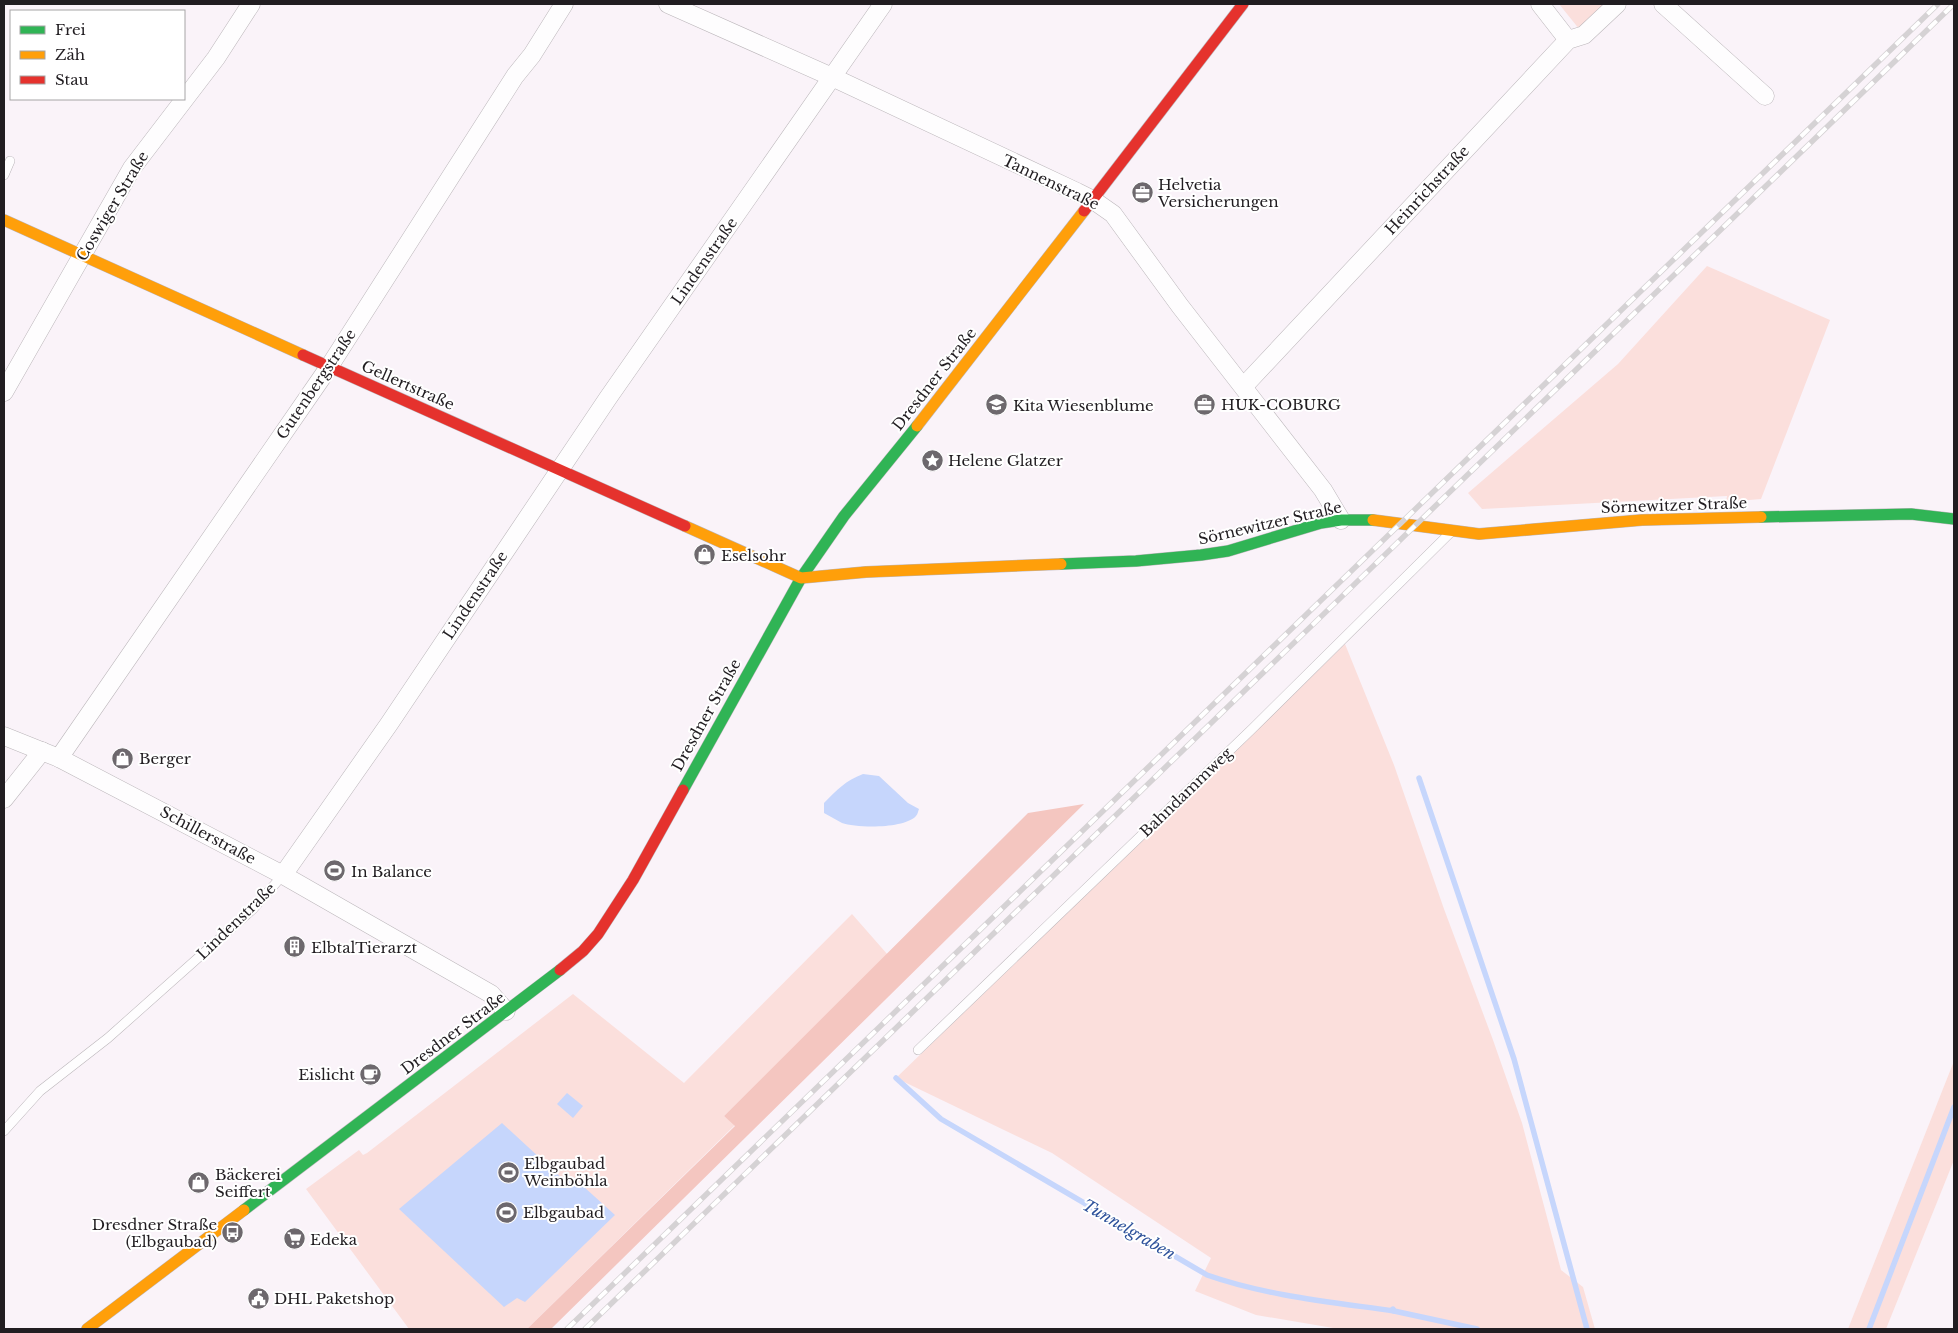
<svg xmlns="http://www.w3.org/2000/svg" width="1958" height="1333" font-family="'Libre Baskerville',serif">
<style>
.green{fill:#fbdfdc}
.forest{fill:#f4c6c0}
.water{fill:#c6d6fc}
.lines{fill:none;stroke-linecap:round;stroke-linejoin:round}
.stream{stroke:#c6d6fc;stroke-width:5.5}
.lane-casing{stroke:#bbb6ba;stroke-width:10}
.street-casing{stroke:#bbb6ba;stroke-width:19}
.fast-casing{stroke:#bbb6ba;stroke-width:12}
.slow-casing{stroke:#bbb6ba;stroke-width:12}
.jam-casing{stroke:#bbb6ba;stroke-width:12}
.lane{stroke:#fefdfe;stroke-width:9}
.street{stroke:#fefdfe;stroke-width:18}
.fast{stroke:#30b455;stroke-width:11}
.slow{stroke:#ff9f0a;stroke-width:11}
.jam{stroke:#e5322d;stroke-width:11}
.rail-casing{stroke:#d5d2d4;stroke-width:5.5}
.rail{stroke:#fff;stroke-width:4;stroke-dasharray:11;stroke-linecap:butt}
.labels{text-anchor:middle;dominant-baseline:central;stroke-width:4;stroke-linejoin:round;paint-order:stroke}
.street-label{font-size:15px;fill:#211d21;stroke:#fff}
.poi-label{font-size:15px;fill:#211d21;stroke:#fff;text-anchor:start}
.water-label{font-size:16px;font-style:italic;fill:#2e529b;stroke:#fff}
</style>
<rect width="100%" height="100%" fill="#faf3f9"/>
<g class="green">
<path d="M 1559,4 L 1605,4 L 1580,30 Z"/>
<path d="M 1707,266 L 1830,320 L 1761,499 L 1726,502 L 1727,496 L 1482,509 L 1468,493 L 1618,364 Z"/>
<path d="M 1345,644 L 1394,765 L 1444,909 L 1493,1040 L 1522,1123 L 1561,1270 L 1583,1287 L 1595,1329 L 1339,1329 L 1256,1315 L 1195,1291 L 1211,1258 L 1052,1153 L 896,1078 Z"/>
<path d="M 852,914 L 888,955 L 724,1116 L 735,1125 L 527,1329 L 409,1329 L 306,1189 L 359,1150 L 363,1155 L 367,1153 L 573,994 L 684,1083 Z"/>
<path d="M 1954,1061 L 1954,1160 L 1886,1329 L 1848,1329 Z"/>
</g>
<path class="forest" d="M 1084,804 L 551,1329 L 527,1329 L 735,1126 L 724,1116 L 1028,813 Z"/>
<g class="water">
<path d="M 863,774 L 879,776 L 908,803 L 919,809 C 918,811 918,814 916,816 C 904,829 857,828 842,823 C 836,820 830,816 824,813 L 824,803 C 838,789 845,781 863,774 Z"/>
<path d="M 567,1093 L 583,1106 L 573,1118 L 557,1104 Z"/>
<path d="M 502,1123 L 566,1182 L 573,1177 L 615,1215 L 525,1302 L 517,1298 L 504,1307 L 399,1209 Z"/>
</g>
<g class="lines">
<g class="stream">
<path d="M 1419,778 L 1514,1059 L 1587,1329"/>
<path d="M 896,1078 L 941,1119 L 1207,1275 C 1267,1296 1331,1302 1394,1311 L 1393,1309"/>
<path d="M 1394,1311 L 1477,1329"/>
<path d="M 1869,1329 L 1954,1107"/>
</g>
<defs>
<g id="lane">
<path d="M 4,175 L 10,161"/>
<path d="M 918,1050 L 1252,729 L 1450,533"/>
<path d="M 4,1131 L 40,1091 L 108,1038 L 253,909 L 283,875"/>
</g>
<g id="street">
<path d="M 668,4 L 832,77 L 1077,192 L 1093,200 L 1113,214 L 1180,306 L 1323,490 L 1341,520"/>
<path d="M 1540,4 L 1568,40"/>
<path d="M 1663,4 L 1765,96"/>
<path d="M 1244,386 L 1568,40 L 1584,35 L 1617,4"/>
<path d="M 4,392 L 132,168 L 216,58 L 251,4"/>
<path d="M 4,736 L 59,758 L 283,875 L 491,994 L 506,1011"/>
<path d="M 59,758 L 329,367 L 515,76 L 532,55 L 564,4"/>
<path d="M 4,799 L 42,751"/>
<path d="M 283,875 L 389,724 L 608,398 L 883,4"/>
</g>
<g id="fast">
<path d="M 1761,517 L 1911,514 L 1954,519"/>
<path d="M 1061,564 L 1136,561 L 1201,555 L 1228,551 L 1321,523 L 1341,520 L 1373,520"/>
<path d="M 683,790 L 801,578 L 844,516 L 917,426"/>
<path d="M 244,1210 L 560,970"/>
</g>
<g id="slow">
<path d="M 4,220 L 303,355"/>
<path d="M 917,426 L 1084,211"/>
<path d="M 1373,520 L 1479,534 L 1642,520 L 1761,517"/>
<path d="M 685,526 L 801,578 L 866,572 L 1061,564"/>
<path d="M 87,1329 L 244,1210"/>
</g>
<g id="jam">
<path d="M 1084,211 L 1243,4"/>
<path d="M 303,355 L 685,526"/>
<path d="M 560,970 L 583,951 L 598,934 L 633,880 L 683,790"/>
</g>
</defs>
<use href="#lane" class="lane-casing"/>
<use href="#street" class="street-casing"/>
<use href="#fast" class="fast-casing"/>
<use href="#slow" class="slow-casing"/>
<use href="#jam" class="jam-casing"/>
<use href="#lane" class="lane"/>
<use href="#street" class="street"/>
<use href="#fast" class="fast"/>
<use href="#slow" class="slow"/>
<use href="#jam" class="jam"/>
<defs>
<g id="rail">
<path d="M 567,1329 L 1938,4"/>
<path d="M 585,1329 L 1954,4"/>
</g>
</defs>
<use href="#rail" class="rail-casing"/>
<use href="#rail" class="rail"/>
</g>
<defs>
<symbol id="office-disc" viewBox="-11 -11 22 22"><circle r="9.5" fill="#6d686d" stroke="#fff"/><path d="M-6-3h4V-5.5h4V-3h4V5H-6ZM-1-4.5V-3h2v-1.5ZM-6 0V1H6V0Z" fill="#fff"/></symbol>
<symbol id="school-disc" viewBox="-11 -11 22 22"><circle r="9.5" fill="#6d686d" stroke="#fff"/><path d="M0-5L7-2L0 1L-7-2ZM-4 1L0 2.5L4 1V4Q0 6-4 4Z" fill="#fff"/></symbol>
<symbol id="sight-disc" viewBox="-11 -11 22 22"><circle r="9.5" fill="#6d686d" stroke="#fff"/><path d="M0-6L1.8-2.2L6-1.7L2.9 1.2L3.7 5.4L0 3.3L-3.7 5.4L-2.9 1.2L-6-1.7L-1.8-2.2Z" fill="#fff"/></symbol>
<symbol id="shop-disc" viewBox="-11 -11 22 22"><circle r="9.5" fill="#6d686d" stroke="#fff"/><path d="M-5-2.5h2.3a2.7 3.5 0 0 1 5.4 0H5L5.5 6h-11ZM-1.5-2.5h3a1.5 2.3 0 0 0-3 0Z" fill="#fff"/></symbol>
<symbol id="stadium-disc" viewBox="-11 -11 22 22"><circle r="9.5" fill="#6d686d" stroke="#fff"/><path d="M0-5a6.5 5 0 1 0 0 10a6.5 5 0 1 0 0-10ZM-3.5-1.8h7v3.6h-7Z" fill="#fff"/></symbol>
<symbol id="building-disc" viewBox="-11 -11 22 22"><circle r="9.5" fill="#6d686d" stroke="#fff"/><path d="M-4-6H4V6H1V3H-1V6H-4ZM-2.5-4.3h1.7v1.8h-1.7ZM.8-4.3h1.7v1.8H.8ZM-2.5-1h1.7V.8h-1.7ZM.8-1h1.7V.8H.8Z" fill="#fff"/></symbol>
<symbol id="cafe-disc" viewBox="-11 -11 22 22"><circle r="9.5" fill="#6d686d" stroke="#fff"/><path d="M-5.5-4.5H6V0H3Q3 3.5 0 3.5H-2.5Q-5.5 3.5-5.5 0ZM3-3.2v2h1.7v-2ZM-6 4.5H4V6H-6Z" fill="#fff"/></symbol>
<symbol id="bus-disc" viewBox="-11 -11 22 22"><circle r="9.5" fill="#6d686d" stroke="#fff"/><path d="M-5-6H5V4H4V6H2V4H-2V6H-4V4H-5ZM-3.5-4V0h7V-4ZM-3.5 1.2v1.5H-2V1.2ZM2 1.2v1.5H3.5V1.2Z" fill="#fff"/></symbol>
<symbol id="supermarket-disc" viewBox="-11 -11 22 22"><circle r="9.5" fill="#6d686d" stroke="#fff"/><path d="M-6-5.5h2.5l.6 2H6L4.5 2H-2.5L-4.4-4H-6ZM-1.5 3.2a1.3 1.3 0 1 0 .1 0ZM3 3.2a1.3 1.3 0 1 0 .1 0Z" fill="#fff"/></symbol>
<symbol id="civic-disc" viewBox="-11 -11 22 22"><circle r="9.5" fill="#6d686d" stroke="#fff"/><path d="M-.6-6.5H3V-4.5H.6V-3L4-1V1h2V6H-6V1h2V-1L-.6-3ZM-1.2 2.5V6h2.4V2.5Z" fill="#fff"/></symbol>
</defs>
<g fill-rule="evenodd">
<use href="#office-disc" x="1130" y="180" width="25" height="25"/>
<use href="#office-disc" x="1192" y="392" width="25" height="25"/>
<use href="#school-disc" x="984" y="392" width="25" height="25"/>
<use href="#sight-disc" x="920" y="448" width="25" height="25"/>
<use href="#shop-disc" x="692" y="542" width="25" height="25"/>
<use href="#shop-disc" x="110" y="746" width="25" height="25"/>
<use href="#stadium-disc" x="322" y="858" width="25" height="25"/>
<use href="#building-disc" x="282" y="934" width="25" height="25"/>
<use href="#cafe-disc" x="358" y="1062" width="25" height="25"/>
<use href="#stadium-disc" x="496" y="1160" width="25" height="25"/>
<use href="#shop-disc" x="186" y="1170" width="25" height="25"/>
<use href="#stadium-disc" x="494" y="1200" width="25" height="25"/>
<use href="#bus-disc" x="220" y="1220" width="25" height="25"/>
<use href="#supermarket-disc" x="282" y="1226" width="25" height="25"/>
<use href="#civic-disc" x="246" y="1286" width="25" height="25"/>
</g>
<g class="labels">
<g class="street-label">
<text transform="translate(1051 182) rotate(26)">Tannenstraße</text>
<text transform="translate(1427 190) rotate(-47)">Heinrichstraße</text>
<text transform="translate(112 206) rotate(-59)">Coswiger Straße</text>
<text transform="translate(704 261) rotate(-55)">Lindenstraße</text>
<text transform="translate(934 379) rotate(-52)">Dresdner Straße</text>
<text transform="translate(316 384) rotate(-56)">Gutenbergstraße</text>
<text transform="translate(408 385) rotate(24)">Gellertstraße</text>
<text transform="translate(1674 505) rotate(-2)">Sörnewitzer Straße</text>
<text transform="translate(1270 523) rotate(-13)">Sörnewitzer Straße</text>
<text transform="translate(475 595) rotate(-56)">Lindenstraße</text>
<text transform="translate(706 715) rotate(-61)">Dresdner Straße</text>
<text transform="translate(1186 792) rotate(-44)">Bahndammweg</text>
<text transform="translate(208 835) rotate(28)">Schillerstraße</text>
<text transform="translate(236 921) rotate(-44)">Lindenstraße</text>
<text transform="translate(453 1033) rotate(-37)">Dresdner Straße</text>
</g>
<g class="poi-label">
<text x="1158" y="184">Helvetia<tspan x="1158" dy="17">Versicherungen</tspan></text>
<text x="1221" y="404">HUK-COBURG</text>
<text x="1013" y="405">Kita Wiesenblume</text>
<text x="948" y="460">Helene Glatzer</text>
<text x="721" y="555">Eselsohr</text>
<text x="139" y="758">Berger</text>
<text x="351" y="871">In Balance</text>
<text x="311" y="947">ElbtalTierarzt</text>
<text x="355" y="1074" text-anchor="end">Eislicht</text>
<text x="524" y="1163">Elbgaubad<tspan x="524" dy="17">Weinböhla</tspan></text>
<text x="215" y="1174">Bäckerei<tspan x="215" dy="17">Seiffert</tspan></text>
<text x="523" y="1212">Elbgaubad</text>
<text x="217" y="1224" text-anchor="end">Dresdner Straße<tspan x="217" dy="17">(Elbgaubad)</tspan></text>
<text x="310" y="1239">Edeka</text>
<text x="274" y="1298">DHL Paketshop</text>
</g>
<g class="water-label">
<text transform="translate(1129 1229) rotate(30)">Tunnelgraben</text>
</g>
</g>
<rect width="1958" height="1333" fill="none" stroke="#211d21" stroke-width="10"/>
<rect x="10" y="10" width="175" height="90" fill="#ffffff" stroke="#a6a5a6"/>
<rect x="20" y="26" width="25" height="8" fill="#30b455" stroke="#a6a5a6"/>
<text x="55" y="35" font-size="15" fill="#211d21">Frei</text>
<rect x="20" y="51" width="25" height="8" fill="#ff9f0a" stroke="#a6a5a6"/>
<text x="55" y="60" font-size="15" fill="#211d21">Zäh</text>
<rect x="20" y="76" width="25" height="8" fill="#e5322d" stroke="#a6a5a6"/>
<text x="55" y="85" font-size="15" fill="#211d21">Stau</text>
</svg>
